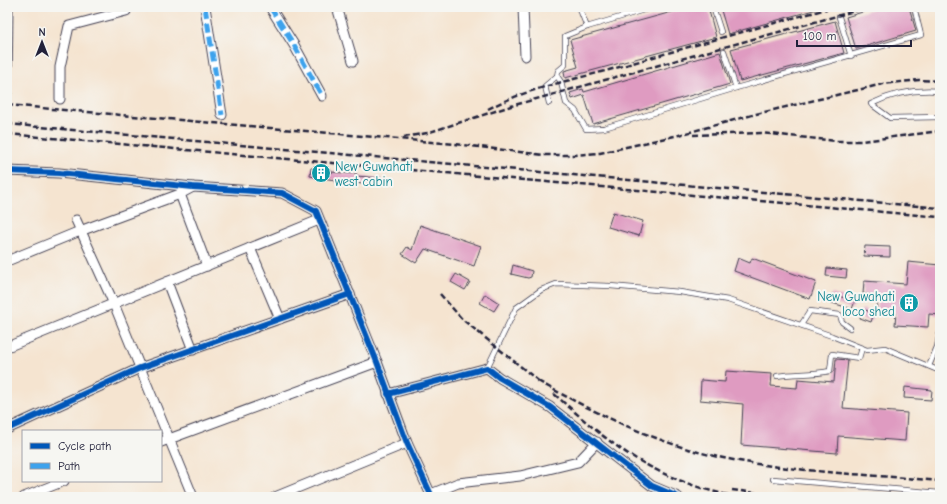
<svg xmlns="http://www.w3.org/2000/svg" width="947" height="504" font-family="'Comic Neue',sans-serif">
<style>
.building{fill:#df9bc1}
.lines{fill:none;stroke-linecap:round;stroke-linejoin:round}
.lane-casing{stroke:#423f51;stroke-width:6}
.street-casing{stroke:#423f51;stroke-width:11}
.lane{stroke:#fff;stroke-width:4.5}
.street{stroke:#fff;stroke-width:9}
.rail{stroke:#22223b;stroke-width:2.5;stroke-dasharray:6 3;stroke-linecap:butt}
.quiet{stroke:#3ea2ec;stroke-width:5;stroke-dasharray:10 5;stroke-linecap:butt}
.cycleway-casing{stroke:#f6f6f2;stroke-width:8}
.cycleway{stroke:#0057b8;stroke-width:6}
.labels{text-anchor:middle;dominant-baseline:central;stroke-width:4;stroke-linejoin:round;paint-order:stroke}
.culture-label{font-size:13px;fill:#0d838f;stroke:#f6f6f2;text-anchor:start}
</style>
<rect width="100%" height="100%" fill="#f6f6f2"/>
<filter id="ink" filterUnits="userSpaceOnUse"><feTurbulence type="fractalNoise" baseFrequency=".025" numOctaves="2"/><feDisplacementMap in="SourceGraphic" scale="8" xChannelSelector="R" yChannelSelector="G"/><feConvolveMatrix kernelMatrix="1 2 1 2 8 2 1 2 1" color-interpolation-filters="sRGB"/></filter>
<filter id="wash" filterUnits="userSpaceOnUse"><feTurbulence type="fractalNoise" baseFrequency=".012" numOctaves="4" result="noise"/><feDisplacementMap in="SourceGraphic" scale="16" xChannelSelector="R" yChannelSelector="G"/><feGaussianBlur stdDeviation="0.9" result="paint"/><feColorMatrix in="noise" values="0 0 0 0 0 0 0 0 0 0 0 0 0 0 0 0 0 1.4 0 .05"/><feComposite in="paint" operator="in"/></filter>
<g filter="url(#wash)">
<rect width="100%" height="100%" fill="#f5e4d0"/>
<g id="blocks">
<g class="building">
<path d="M 690,7 L 708,7 L 716,37 L 565,78 L 564,71 L 578,67 L 570,40 Z"/>
<path d="M 720,7 L 817,7 L 817,9 L 728,34 Z"/>
<path d="M 879,7 L 909,7 L 916,31 L 856,49 L 846,17 Z"/>
<path d="M 835,21 L 844,53 L 740,81 L 731,49 Z"/>
<path d="M 720,52 L 730,84 L 593,124 L 584,95 L 572,99 L 570,93 L 583,89 L 584,92 Z"/>
<path d="M 311,168 L 331,170 L 331,172 L 357,174 L 356,176 L 381,178 L 381,185 L 335,182 L 335,180 L 310,176 Z"/>
<path d="M 613,212 L 643,221 L 639,236 L 608,227 Z"/>
<path d="M 420,225 L 481,246 L 474,266 L 425,249 L 416,263 L 402,254 L 407,247 L 412,250 Z"/>
<path d="M 865,246 L 890,247 L 890,257 L 864,256 Z"/>
<path d="M 738,258 L 750,263 L 752,258 L 816,282 L 810,299 L 734,271 Z"/>
<path d="M 908,262 L 940,265 L 940,315 L 929,314 L 928,327 L 895,325 L 896,313 L 876,311 L 878,295 L 863,294 L 864,281 L 906,284 Z"/>
<path d="M 513,265 L 532,271 L 531,277 L 528,278 L 511,274 Z"/>
<path d="M 827,268 L 847,270 L 846,278 L 826,276 Z"/>
<path d="M 456,274 L 470,282 L 465,290 L 451,282 Z"/>
<path d="M 485,294 L 499,303 L 494,311 L 480,303 Z"/>
<path d="M 832,294 L 855,301 L 852,309 L 829,302 Z"/>
<path d="M 862,309 L 874,313 L 871,322 L 860,318 Z"/>
<path d="M 836,359 L 848,360 L 843,408 L 907,413 L 905,441 L 838,436 L 837,453 L 741,445 L 743,404 L 700,400 L 701,380 L 725,382 L 726,371 L 772,374 L 771,386 L 797,388 L 798,379 L 834,382 Z"/>
<path d="M 905,387 L 932,390 L 931,400 L 904,398 Z"/>
</g>
</g>
</g>
<g filter="url(#ink)">
<use href="#blocks" fill-opacity="0" stroke="#423f51" stroke-width="1"/>
<g class="lines">
<defs>
<g id="lane">
<path d="M 579,7 L 587,27"/>
<path d="M 654,7 L 587,27 L 565,36 L 565,65 L 558,71 L 557,76 L 561,82 L 566,103 L 575,110 L 586,129 L 604,128 L 736,88 L 921,35 L 914,7"/>
<path d="M 713,7 L 721,32"/>
<path d="M 839,17 L 851,56"/>
<path d="M 724,51 L 736,88"/>
<path d="M 940,91 C 915,89 893,93 871,104 L 890,118 L 940,117"/>
<path d="M 549,103 L 545,86 L 557,76"/>
<path d="M 801,325 L 810,311 L 840,315 L 842,322 L 850,328"/>
<path d="M 929,366 L 937,347 L 940,332"/>
<path d="M 487,368 L 516,308 L 541,290 L 556,284 L 610,286 L 680,292 L 728,300 L 832,336 L 867,350 L 885,348 L 940,371"/>
<path d="M 777,376 C 795,373 812,375 830,371 L 832,354 L 859,358 L 862,348"/>
<path d="M 773,479 L 940,493"/>
</g>
<g id="street">
<path d="M 205,7 L 222,115"/>
<path d="M 270,7 L 294,45 L 322,96"/>
<path d="M 337,7 L 353,61"/>
<path d="M 523,7 L 525,56"/>
<path d="M 7,92 L 8,7"/>
<path d="M 60,99 L 60,67 L 69,26 L 126,11 L 126,7"/>
<path d="M 7,171 L 59,173 L 193,187 L 282,193 L 316,211 L 377,362 L 407,443 L 432,497"/>
<path d="M 180,194 L 207,266"/>
<path d="M 76,220 L 114,304 L 193,497"/>
<path d="M 250,248 L 280,319"/>
<path d="M 7,261 L 80,231 L 180,194 L 193,187"/>
<path d="M 167,282 L 193,350"/>
<path d="M 7,347 L 319,220"/>
<path d="M 388,394 L 487,368 L 500,378 L 550,407 L 652,486 L 678,497"/>
<path d="M 7,429 L 140,368 L 350,294"/>
<path d="M 161,442 L 377,362"/>
<path d="M 431,494 L 458,483 L 520,476 L 578,462 L 597,442"/>
<path d="M 24,497 L 64,481"/>
<path d="M 275,497 L 407,443"/>
</g>
</defs>
<use href="#lane" class="lane-casing"/>
<use href="#street" class="street-casing"/>
<use href="#lane" class="lane"/>
<use href="#street" class="street"/>
<g class="rail">
<path d="M 7,105 L 455,144 L 544,155 L 575,155 L 600,153 L 679,135 L 756,114 L 883,84 L 919,80 L 940,81"/>
<path d="M 488,109 C 526,89 568,81 609,70 C 684,48 759,27 834,7"/>
<path d="M 7,124 L 940,208"/>
<path d="M 7,134 L 940,217"/>
<path d="M 693,135 L 761,133 L 837,141 L 862,141 L 940,131"/>
<path d="M 404,137 L 427,133 L 511,106 L 869,7"/>
<path d="M 440,294 L 462,319 L 541,383"/>
<path d="M 538,381 C 591,411 654,442 714,456 C 785,472 867,474 940,481"/>
<path d="M 554,394 C 574,411 593,429 614,444 C 650,471 696,490 739,497"/>
<path d="M 732,490 L 790,497"/>
</g>
<g class="quiet">
<path d="M 205,7 L 222,115"/>
<path d="M 270,7 L 294,45 L 322,96"/>
</g>
<defs>
<g id="cycleway">
<path d="M 7,171 L 59,173 L 193,187 L 282,193 L 316,211 L 377,362 L 407,443 L 432,497"/>
<path d="M 388,394 L 487,368 L 500,378 L 550,407 L 652,486 L 678,497"/>
<path d="M 7,429 L 140,368 L 350,294"/>
</g>
</defs>
<use href="#cycleway" class="cycleway-casing"/>
<use href="#cycleway" class="cycleway"/>
</g>
</g>
<defs>
<symbol id="building-disc" viewBox="-11 -11 22 22"><circle r="9.5" fill="#0f9aa8" stroke="#f6f6f2"/><path d="M-4-6H4V6H1V3H-1V6H-4ZM-2.5-4.3h1.7v1.8h-1.7ZM.8-4.3h1.7v1.8H.8ZM-2.5-1h1.7V.8h-1.7ZM.8-1h1.7V.8H.8Z" fill="#fff"/></symbol>
</defs>
<g fill-rule="evenodd">
<use href="#building-disc" x="310" y="162" width="22" height="22"/>
<use href="#building-disc" x="898" y="292" width="22" height="22"/>
</g>
<g class="labels">
<g class="culture-label">
<text x="335" y="166">New Guwahati<tspan x="335" dy="15">west cabin</tspan></text>
<text x="895" y="296" text-anchor="end">New Guwahati<tspan x="895" dy="15">loco shed</tspan></text>
</g>
</g>
<rect width="947" height="504" fill="none" stroke="#f6f6f2" stroke-width="24"/>
<rect x="22" y="430" width="140" height="52" fill="#f6f6f2" stroke="#a1a1a9"/>
<rect x="30" y="443" width="20" height="6" fill="#0057b8" stroke="#a1a1a9"/>
<text x="58" y="450" font-size="12" fill="#22223b">Cycle path</text>
<rect x="30" y="463" width="20" height="6" fill="#3ea2ec" stroke="#a1a1a9"/>
<text x="58" y="470" font-size="12" fill="#22223b">Path</text>
<g transform="translate(42 42)" stroke="#f6f6f2" stroke-width="3" paint-order="stroke">
<path d="M0-3L7 15L0 10L-7 15Z" fill="#22223b"/>
<text y="-6" font-size="11" font-weight="bold" text-anchor="middle" fill="#22223b">N</text>
</g>
<path d="M797 40v6h114v-6" fill="none" stroke="#22223b" stroke-width="2"/>
<text x="803" y="40" font-size="12" fill="#22223b" stroke="#f6f6f2" stroke-width="3" paint-order="stroke">100 m</text>
</svg>
